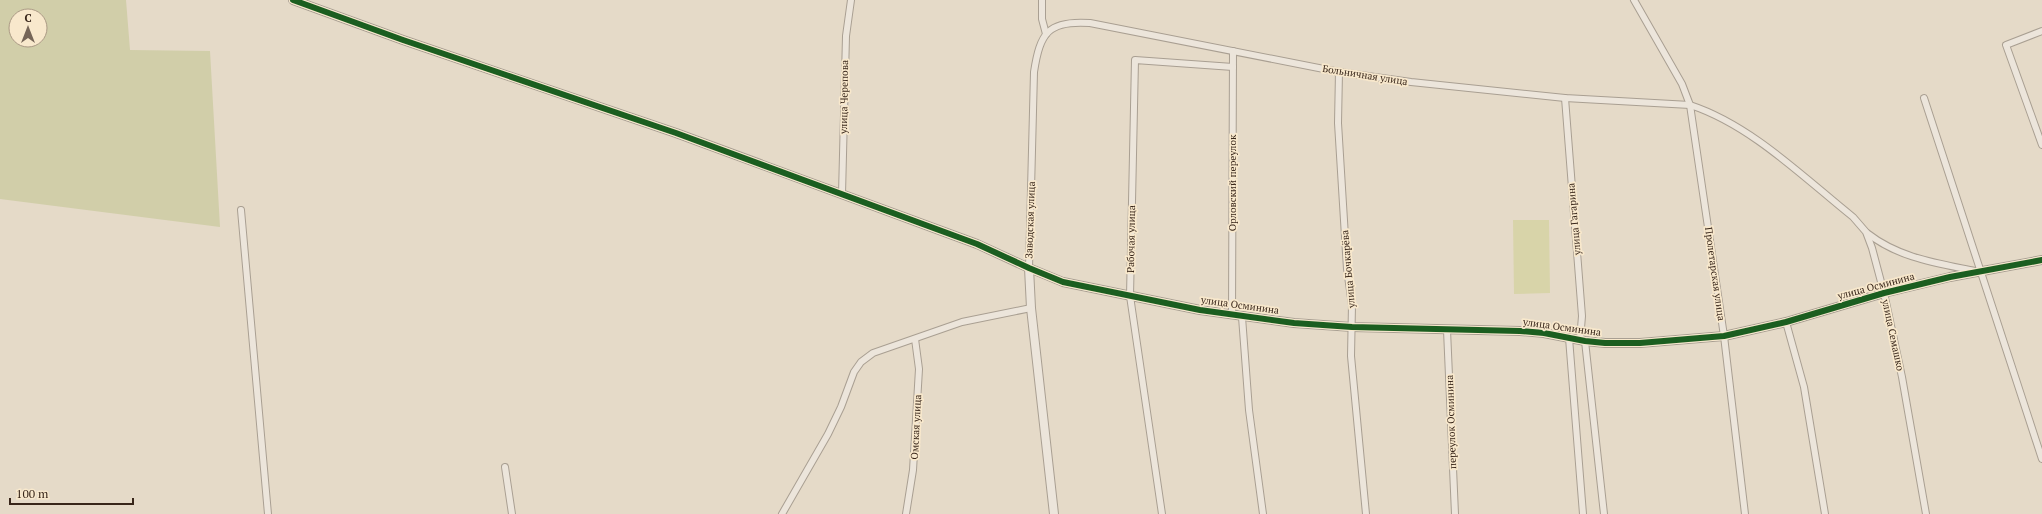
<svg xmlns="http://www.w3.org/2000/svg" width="2042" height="514" font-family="'PT Serif',serif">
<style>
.green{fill:#d8d4a9}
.cemetery{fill:#d1cea9;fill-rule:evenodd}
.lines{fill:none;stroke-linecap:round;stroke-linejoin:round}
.minor-casing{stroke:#a99f92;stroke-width:8}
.tertiary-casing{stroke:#a99f92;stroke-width:10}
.minor{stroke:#ece5db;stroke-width:6}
.tertiary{stroke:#ece5db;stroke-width:8}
.cycleway-casing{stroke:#f8e8cc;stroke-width:8}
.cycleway{stroke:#1b5e20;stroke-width:6}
.labels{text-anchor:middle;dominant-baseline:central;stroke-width:3.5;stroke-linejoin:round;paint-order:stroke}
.street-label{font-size:10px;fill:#38261a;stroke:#f8e8cc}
</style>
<rect width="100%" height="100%" fill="#e5dac8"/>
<path class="green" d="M 1513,220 L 1549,220 L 1550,293 L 1514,294 Z"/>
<path class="cemetery" d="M 0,0 L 126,0 L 130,50 L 210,51 L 220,227 L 0,199 ZM 16,16 L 40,16 L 40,40 L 16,40 Z"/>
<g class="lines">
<defs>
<g id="minor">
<path d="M 1042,0 L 1042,19 L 1046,34"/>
<path d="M 1634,0 L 1682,84 L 1690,105 L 1724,336 L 1745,514"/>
<path d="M 2042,31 L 2006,45 L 2042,145"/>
<path d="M 1339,72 L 1338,123 L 1347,269 L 1352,305 L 1351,356 L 1366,514"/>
<path d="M 1565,98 L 1582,316 L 1580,340"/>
<path d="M 1924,98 L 2042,459"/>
<path d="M 842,194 L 846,36 L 851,0"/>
<path d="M 241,210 L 268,514"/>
<path d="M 1867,233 C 1899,258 1936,263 1975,271"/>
<path d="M 1029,268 L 1034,72 C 1040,33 1048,20 1090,23 L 1339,72 L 1411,82 L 1565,98 L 1690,105 C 1751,125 1803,177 1853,217 L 1866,232 L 1872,248 L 1884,293 L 1902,377 L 1926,514"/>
<path d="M 1232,315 L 1233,51"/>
<path d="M 1242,317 L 1249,410 L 1263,514"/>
<path d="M 1786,322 L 1804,387 L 1825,514"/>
<path d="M 1447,330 L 1455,514"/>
<path d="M 1569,338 L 1583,514"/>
<path d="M 1585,341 L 1604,514"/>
<path d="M 505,467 L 512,514"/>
<path d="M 782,514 L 828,434 L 841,407 L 854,372 L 861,362 L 873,353 L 962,322 L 1031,308"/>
<path d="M 906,514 L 913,470 L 919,369 L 915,339"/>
<path d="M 1162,514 L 1130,296 L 1135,60 L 1233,67"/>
</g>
<g id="tertiary">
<path d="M 293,0 L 403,40 L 676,133 L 977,244 L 1029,268 L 1063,282 L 1200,310 L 1294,323 L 1352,327 L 1520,331 L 1544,333 L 1585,341 L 1605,343 L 1640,343 L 1724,336 L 1786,322 L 1884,293 L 1950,277 L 2042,260"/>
<path d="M 1029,268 L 1031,308 L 1054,514"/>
</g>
</defs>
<use href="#minor" class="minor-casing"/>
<use href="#tertiary" class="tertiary-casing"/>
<use href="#minor" class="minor"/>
<use href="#tertiary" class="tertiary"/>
<defs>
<path id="cycleway" d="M 293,0 L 403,40 L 676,133 L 977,244 L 1029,268 L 1063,282 L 1200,310 L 1294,323 L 1352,327 L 1520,331 L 1544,333 L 1585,341 L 1605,343 L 1640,343 L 1724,336 L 1786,322 L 1884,293 L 1950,277 L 2042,260"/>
</defs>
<use href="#cycleway" class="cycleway-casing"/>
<use href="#cycleway" class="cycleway"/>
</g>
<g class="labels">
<g class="street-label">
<text transform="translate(1365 75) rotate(9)">Больничная улица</text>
<text transform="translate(844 97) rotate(-89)">улица Черепова</text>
<text transform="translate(1232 183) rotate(-90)">Орловский переулок</text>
<text transform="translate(1574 219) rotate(-95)">улица Гагарина</text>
<text transform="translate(1030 220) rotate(-88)">Заводская улица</text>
<text transform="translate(1131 239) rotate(-89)">Рабочая улица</text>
<text transform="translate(1348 269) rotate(-95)">улица Бочкарёва</text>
<text transform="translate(1715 274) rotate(82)">Пролетарская улица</text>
<text transform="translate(1876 286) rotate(-15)">улица Осминина</text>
<text transform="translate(1240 305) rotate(8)">улица Осминина</text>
<text transform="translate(1562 327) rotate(8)">улица Осминина</text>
<text transform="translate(1893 335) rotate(78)">улица Семашко</text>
<text transform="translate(1451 422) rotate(-92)">переулок Осминина</text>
<text transform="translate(916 427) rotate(-87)">Омская улица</text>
</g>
</g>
<g transform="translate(28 28)"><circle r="19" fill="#f8e8cc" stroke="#ab9a85"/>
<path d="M0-3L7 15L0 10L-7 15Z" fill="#756557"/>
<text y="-6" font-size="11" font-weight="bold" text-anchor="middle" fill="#38261a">С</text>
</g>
<path d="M10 498v6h123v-6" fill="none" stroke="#38261a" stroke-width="2"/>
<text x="16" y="498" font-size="12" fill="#38261a" stroke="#f8e8cc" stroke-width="3" paint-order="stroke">100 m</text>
</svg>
